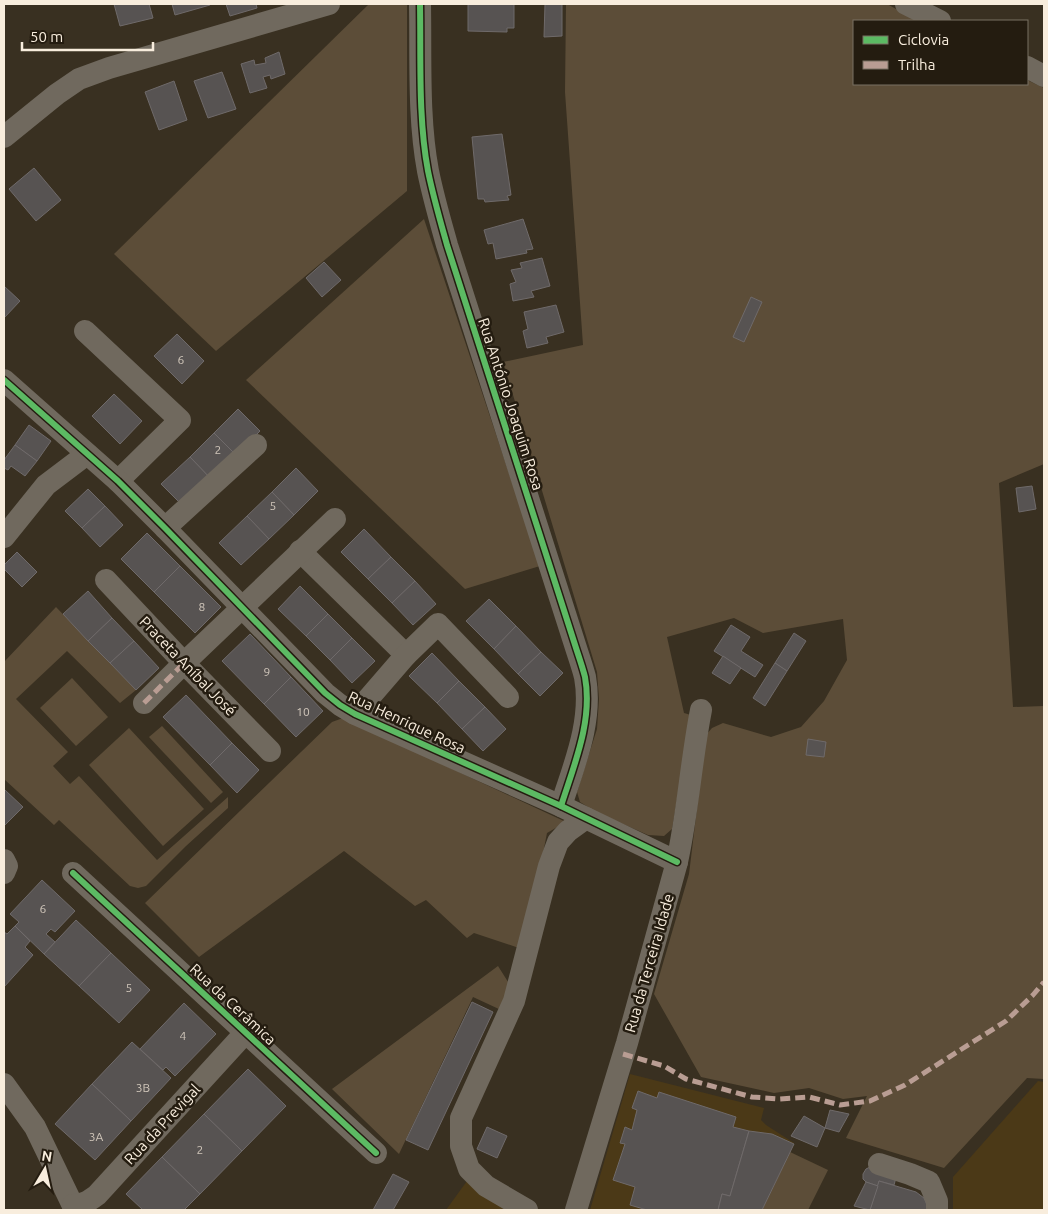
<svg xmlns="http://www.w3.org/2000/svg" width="1048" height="1214" font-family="Ubuntu,sans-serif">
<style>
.built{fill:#4b3917}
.green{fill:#5c4d38}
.building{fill:#575352;stroke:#6f6a6a}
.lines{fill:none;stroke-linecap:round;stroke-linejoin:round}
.minor{stroke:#70695e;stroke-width:22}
.quiet{stroke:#b99d93;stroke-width:5;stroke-dasharray:10 5;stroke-linecap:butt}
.cycleway-casing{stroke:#241c10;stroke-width:9}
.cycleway{stroke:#5cba63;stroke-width:6}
.labels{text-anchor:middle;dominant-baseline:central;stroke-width:5;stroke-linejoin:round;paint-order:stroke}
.number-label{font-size:12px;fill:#d0c6ba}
.street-label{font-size:15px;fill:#f8eddd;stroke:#241c10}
</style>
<rect width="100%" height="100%" fill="#393021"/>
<g class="built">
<path d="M 630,1074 L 764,1108 L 761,1120 L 766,1125 L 794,1143 L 761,1210 L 590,1210 Z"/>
<path d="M 1038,1081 L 1044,1082 L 1044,1210 L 953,1210 L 953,1177 Z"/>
<path d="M 467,1181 L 514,1210 L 446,1210 Z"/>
</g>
<g class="green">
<path d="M 369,4 L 407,4 L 407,191 L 216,351 L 114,254 Z"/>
<path d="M 566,4 L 887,4 L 918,21 L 854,21 L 854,84 L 1027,84 L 1027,80 L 1044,88 L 1044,464 L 999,483 L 1013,707 L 1044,706 L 1044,1079 L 1027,1078 L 944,1168 L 846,1138 L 867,1096 L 843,1099 L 809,1088 L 774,1093 L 701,1077 L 654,994 L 689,874 L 706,735 L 712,728 L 723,723 L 771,737 L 801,727 L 824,701 L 847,660 L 843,619 L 763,633 L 734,618 L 667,637 L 684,713 L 691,715 L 672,829 L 664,836 L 648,835 L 596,812 L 580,802 L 577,792 L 597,729 L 599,699 L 597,672 L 503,362 L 583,345 L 565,92 Z"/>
<path d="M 424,219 L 540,566 L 465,589 L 246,380 Z"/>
<path d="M 56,607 L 136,690 L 120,703 L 67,651 L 16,699 L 68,752 L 53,766 L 70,784 L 79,776 L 157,860 L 228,797 L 228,808 L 186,846 L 146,886 L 138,888 L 130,886 L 59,820 L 54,825 L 4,779 L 4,662 Z"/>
<path d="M 72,678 L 108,717 L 76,746 L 40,708 Z"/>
<path d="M 343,718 L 566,822 L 547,833 L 525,944 L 519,948 L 474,933 L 467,938 L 426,900 L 415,906 L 344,851 L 199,957 L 145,903 L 332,722 Z"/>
<path d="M 162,726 L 223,792 L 211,803 L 149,737 Z"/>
<path d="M 129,728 L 204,809 L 163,846 L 89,765 Z"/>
<path d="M 498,966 L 510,985 L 501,1010 L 473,997 L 399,1154 L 332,1089 Z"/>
<path d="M 790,1152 L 828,1170 L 808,1210 L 762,1210 Z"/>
</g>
<g class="building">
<path d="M 114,4 L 149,4 L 153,18 L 120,26 Z"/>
<path d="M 172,4 L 210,4 L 210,5 L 175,15 Z"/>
<path d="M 226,4 L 256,4 L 257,8 L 230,16 Z"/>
<path d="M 468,4 L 514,4 L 514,28 L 507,28 L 507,32 L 468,31 Z"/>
<path d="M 545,4 L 562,4 L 562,36 L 544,37 Z"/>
<path d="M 279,52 L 285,74 L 271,79 L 270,75 L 263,77 L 267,88 L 250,93 L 241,64 L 254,60 L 255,65 L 266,63 L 265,58 Z"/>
<path d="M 222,72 L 236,109 L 208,118 L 194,81 Z"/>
<path d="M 174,81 L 187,120 L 159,130 L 145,92 Z"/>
<path d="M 502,134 L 511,195 L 507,196 L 509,200 L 485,202 L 484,199 L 478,199 L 472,137 Z"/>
<path d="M 34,168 L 61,200 L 36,221 L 9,189 Z"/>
<path d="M 523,219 L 533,249 L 526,250 L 527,253 L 496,259 L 493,243 L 488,244 L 484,230 Z"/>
<path d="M 542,258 L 550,286 L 531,291 L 534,297 L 513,301 L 510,284 L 516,282 L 511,270 L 522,268 L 520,263 Z"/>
<path d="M 324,262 L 341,280 L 322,297 L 306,278 Z"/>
<path d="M 4,286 L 20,301 L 4,318 Z"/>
<path d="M 751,297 L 762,302 L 744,342 L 733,337 Z"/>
<path d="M 556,305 L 564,332 L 546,337 L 548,343 L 527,348 L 523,331 L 528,329 L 524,312 Z"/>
<path d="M 177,334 L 204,361 L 182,384 L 154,356 Z"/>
<path d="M 114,394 L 142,421 L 120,444 L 92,416 Z"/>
<path d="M 238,409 L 260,431 L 236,455 L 214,433 Z"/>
<path d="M 29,425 L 51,441 L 37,461 L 15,445 Z"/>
<path d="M 214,433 L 236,455 L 211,479 L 190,457 Z"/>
<path d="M 15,445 L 37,461 L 25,476 L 11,466 L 8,470 L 4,468 L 4,460 Z"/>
<path d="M 190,457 L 211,479 L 183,506 L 161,484 Z"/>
<path d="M 296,468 L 318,491 L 294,515 L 272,492 Z"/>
<path d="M 1032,486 L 1036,509 L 1019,512 L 1016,488 Z"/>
<path d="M 88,489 L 105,506 L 82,528 L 65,511 Z"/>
<path d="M 272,492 L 294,515 L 269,539 L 247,516 Z"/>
<path d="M 105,506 L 123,525 L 100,547 L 82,528 Z"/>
<path d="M 247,516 L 269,539 L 241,565 L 219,543 Z"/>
<path d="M 364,529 L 391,557 L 368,579 L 341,552 Z"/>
<path d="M 147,533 L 180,566 L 154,592 L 121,559 Z"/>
<path d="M 17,552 L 37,572 L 22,587 L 4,569 L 4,565 Z"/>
<path d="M 391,557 L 415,581 L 392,603 L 368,579 Z"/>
<path d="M 180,566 L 221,607 L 195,633 L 154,592 Z"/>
<path d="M 415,581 L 436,604 L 413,625 L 392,603 Z"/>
<path d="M 300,586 L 328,614 L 306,636 L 278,609 Z"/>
<path d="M 88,591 L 112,618 L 88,641 L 63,614 Z"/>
<path d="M 489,599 L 516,626 L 494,649 L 466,621 Z"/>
<path d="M 328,614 L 352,638 L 330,660 L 306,636 Z"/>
<path d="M 112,618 L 134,641 L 110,663 L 88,641 Z"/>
<path d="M 731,625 L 750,637 L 741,651 L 763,665 L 755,677 L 714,651 Z"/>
<path d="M 516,626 L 541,652 L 518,674 L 494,649 Z"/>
<path d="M 794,633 L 806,641 L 787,671 L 775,663 Z"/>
<path d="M 250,634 L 291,677 L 264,704 L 222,661 Z"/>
<path d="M 352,638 L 375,661 L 352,683 L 330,660 Z"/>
<path d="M 134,641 L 159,668 L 136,690 L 110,663 Z"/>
<path d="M 541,652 L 563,673 L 540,696 L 518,674 Z"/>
<path d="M 432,653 L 459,681 L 437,703 L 409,676 Z"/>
<path d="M 723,656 L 741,668 L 730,684 L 712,673 Z"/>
<path d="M 775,663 L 787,671 L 765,706 L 753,698 Z"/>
<path d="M 291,677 L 323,711 L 296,737 L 264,704 Z"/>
<path d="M 459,681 L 485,707 L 462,729 L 437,703 Z"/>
<path d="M 186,695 L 232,743 L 210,765 L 163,717 Z"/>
<path d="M 485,707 L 506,729 L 483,751 L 462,729 Z"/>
<path d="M 808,739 L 826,742 L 824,757 L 806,755 Z"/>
<path d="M 232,743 L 259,770 L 237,793 L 210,765 Z"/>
<path d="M 5,790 L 23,807 L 4,826 L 4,792 Z"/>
<path d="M 42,880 L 75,911 L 55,932 L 51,929 L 46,934 L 55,942 L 44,954 L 15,926 L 19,922 L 10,914 Z"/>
<path d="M 76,920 L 111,953 L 79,986 L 44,954 Z"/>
<path d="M 15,926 L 30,941 L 25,947 L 33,955 L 4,987 L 4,932 L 7,934 Z"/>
<path d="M 111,953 L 150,990 L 119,1023 L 79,986 Z"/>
<path d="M 472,1002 L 493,1012 L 428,1150 L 406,1140 Z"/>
<path d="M 184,1003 L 216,1034 L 175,1076 L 166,1067 L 163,1070 L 140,1049 Z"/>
<path d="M 132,1042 L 171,1078 L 131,1121 L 92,1084 Z"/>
<path d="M 248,1069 L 286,1106 L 242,1151 L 204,1114 Z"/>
<path d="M 92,1084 L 131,1121 L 95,1160 L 55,1124 Z"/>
<path d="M 638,1091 L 657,1098 L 659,1092 L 736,1117 L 733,1127 L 749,1131 L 730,1196 L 722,1194 L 718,1210 L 647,1210 L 630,1205 L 635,1187 L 613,1180 L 625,1144 L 620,1143 L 625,1127 L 632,1130 L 637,1110 L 632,1108 Z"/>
<path d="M 830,1110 L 849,1114 L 839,1132 L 825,1128 Z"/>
<path d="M 204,1114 L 242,1151 L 200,1194 L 162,1157 Z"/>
<path d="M 804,1116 L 825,1128 L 817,1147 L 791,1136 Z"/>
<path d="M 487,1127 L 507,1136 L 497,1158 L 477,1149 Z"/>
<path d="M 749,1131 L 772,1134 L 794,1144 L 762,1210 L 718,1210 L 722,1194 L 730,1196 Z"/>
<path d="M 162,1157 L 200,1194 L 184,1210 L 143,1210 L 126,1194 Z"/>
<path d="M 870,1167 L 897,1174 L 894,1185 L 879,1181 L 878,1186 L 866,1182 L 863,1179 L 863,1174 L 866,1169 Z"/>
<path d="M 393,1174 L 409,1182 L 393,1210 L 373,1210 Z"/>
<path d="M 879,1181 L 916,1192 L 924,1198 L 929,1210 L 870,1210 Z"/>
<path d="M 866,1182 L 878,1186 L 870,1210 L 854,1206 Z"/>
</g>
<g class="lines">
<g class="minor">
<path d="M 420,4 C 421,58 418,118 428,171 C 433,196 440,220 447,245 L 577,651 C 580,660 583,669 585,677 C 593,721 574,765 561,806"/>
<path d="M 906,4 L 940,21"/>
<path d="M 1027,67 L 1044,76"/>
<path d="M 4,137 L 57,94 L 79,79 L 109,68 L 329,4"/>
<path d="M 85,331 L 180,420 L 118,481"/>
<path d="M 4,380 L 118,481 L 165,528 L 325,693 L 340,705 L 355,714 L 561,806 L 677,862"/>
<path d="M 165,528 L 256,445"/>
<path d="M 4,537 L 46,485 L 87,454"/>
<path d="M 300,551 L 406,655"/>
<path d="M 106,580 L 184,663 L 270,751"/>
<path d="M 144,703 L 184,663 L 335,519"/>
<path d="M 355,714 L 406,655 L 438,624 L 508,697"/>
<path d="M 4,860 L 7,866 L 4,873"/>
<path d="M 73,873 L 376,1153"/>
<path d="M 4,1084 L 35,1127 L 75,1210"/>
<path d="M 879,1164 L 910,1174 L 929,1182 L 937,1201 L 937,1210"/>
<path d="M 73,1205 C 83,1205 89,1201 97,1195 L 246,1032"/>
<path d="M 527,1210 L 486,1186 L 469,1169 L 461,1146 L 461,1118 L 514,1001 L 549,866 L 558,842 L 568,831 L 586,818"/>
<path d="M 576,1210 L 627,1043 L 677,862 C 688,812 691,761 701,710"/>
</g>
<g class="quiet">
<path d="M 144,703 L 184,663"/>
<path d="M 623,1054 L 664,1066 L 686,1079 L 752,1097 L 779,1099 L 809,1097 L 840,1105 L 870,1101 L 905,1085 L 1006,1021 L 1033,995 L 1044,982"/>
</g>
<defs>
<g id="cycleway">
<path d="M 420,4 C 421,58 418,118 428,171 C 433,196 440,220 447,245 L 577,651 C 580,660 583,669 585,677 C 593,721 574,765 561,806"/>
<path d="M 4,380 L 118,481 L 165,528 L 325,693 L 340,705 L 355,714 L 561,806 L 677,862"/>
<path d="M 73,873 L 376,1153"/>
</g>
</defs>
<use href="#cycleway" class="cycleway-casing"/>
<use href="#cycleway" class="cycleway"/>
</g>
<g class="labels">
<g class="number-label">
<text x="181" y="359">6</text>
<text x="218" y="449">2</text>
<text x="273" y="505">5</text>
<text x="202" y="606">8</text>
<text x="267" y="671">9</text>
<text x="303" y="711">10</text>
<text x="43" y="908">6</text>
<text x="129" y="987">5</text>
<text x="183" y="1035">4</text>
<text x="143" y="1087">3B</text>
<text x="96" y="1136">3A</text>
<text x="200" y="1149">2</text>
</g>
<g class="street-label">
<text transform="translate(511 404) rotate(72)">Rua António Joaquim Rosa</text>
<text transform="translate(188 666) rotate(46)">Praceta Aníbal José</text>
<text transform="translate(407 722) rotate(25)">Rua Henrique Rosa</text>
<text transform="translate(649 963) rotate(-74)">Rua da Terceira Idade</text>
<text transform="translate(233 1004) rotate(43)">Rua da Cerâmica</text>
<text transform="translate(162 1124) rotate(-47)">Rua da Previgal</text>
</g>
</g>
<rect width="1048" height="1214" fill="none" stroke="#f8eddd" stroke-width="10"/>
<rect x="853" y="20" width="175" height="65" fill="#241c10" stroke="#797062"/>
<rect x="863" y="36" width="25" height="8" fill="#5cba63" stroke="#797062"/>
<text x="898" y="45" font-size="15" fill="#f8eddd">Ciclovia</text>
<rect x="863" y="61" width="25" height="8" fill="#b99d93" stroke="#797062"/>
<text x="898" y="70" font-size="15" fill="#f8eddd">Trilha</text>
<g transform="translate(45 1169) rotate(9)" stroke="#241c10" stroke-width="4" paint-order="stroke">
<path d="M0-4L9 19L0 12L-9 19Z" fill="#f8eddd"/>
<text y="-8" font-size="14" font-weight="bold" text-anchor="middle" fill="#f8eddd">N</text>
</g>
<path d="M22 42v8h131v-8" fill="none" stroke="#f8eddd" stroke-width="2.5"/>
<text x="30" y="42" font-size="15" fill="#f8eddd" stroke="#241c10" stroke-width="4" paint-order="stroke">50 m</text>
</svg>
